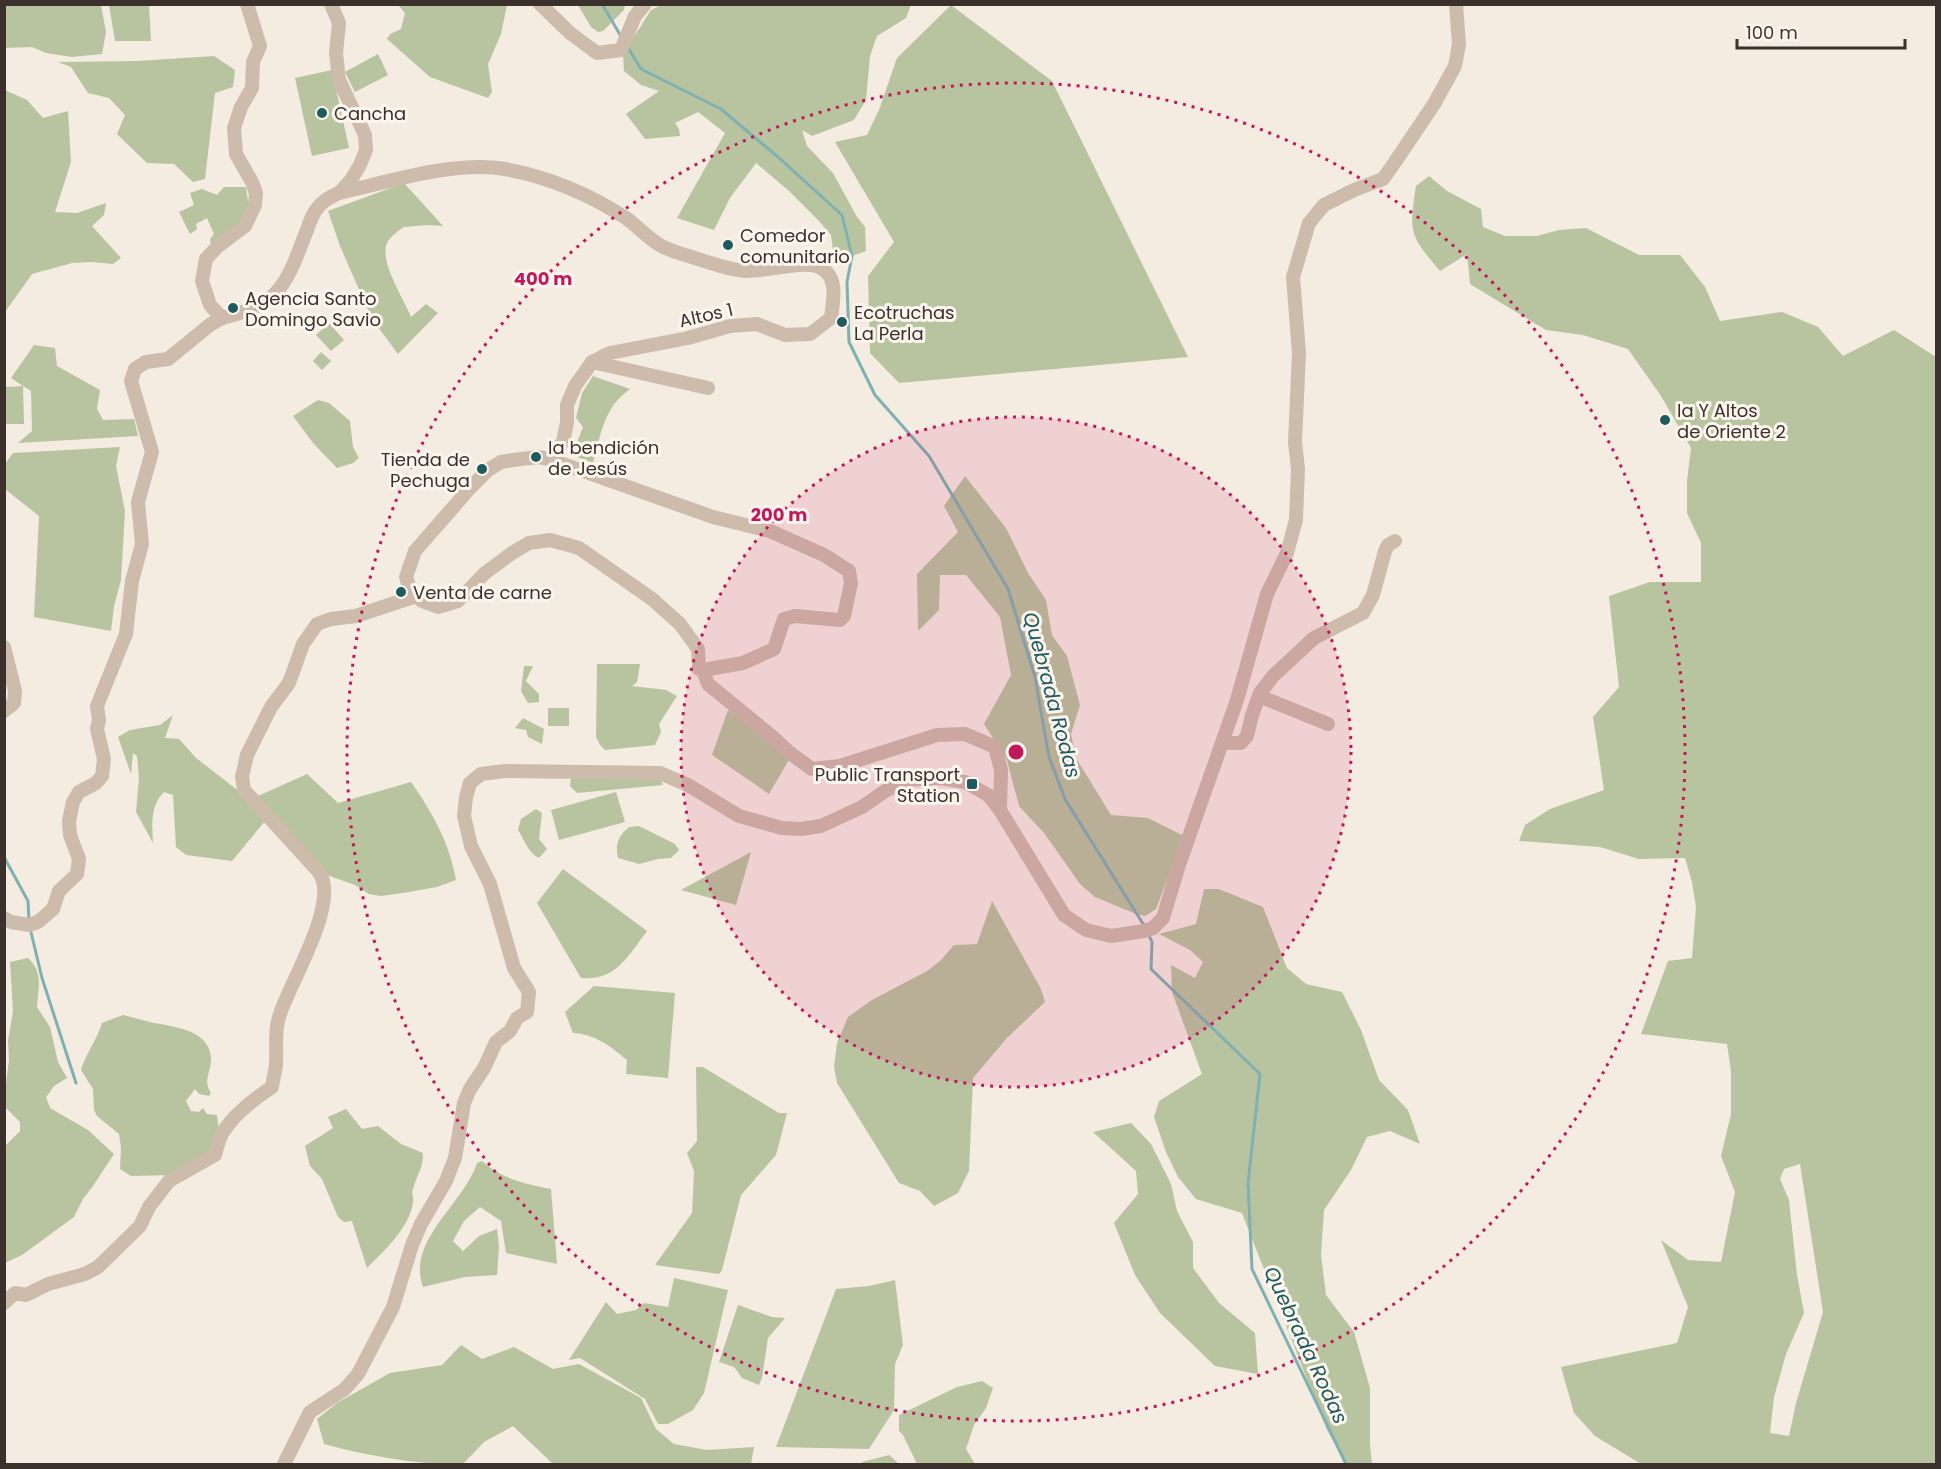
<svg xmlns="http://www.w3.org/2000/svg" width="1941" height="1469" font-family="Poppins,sans-serif">
<style>
.green{fill:#b8c4a0;fill-rule:evenodd}
.lines{fill:none;stroke-linecap:round;stroke-linejoin:round}
.stream{stroke:#7fb0b2;stroke-width:3}
.minor{stroke:#cdbbac;stroke-width:14}
.ring{fill:none;stroke:#c2185b;stroke-width:3;stroke-dasharray:3 6}
.poi-dot{fill:#1f5a5e;stroke:#fbf5ee;stroke-width:2}
.labels{text-anchor:middle;dominant-baseline:central;stroke-width:6;stroke-linejoin:round;paint-order:stroke}
.poi-label{font-size:18px;fill:#3b302b;stroke:#fbf5ee;text-anchor:start}
.street-label{font-size:18px;fill:#3b302b;stroke:#fbf5ee}
.water-label{font-size:20px;font-style:italic;fill:#1f5a5e;stroke:#fbf5ee}
.centre{fill:#c2185b;stroke:#fbf5ee;stroke-width:3}
.ring-label{font-size:18px;text-anchor:middle;font-weight:bold;fill:#c2185b;stroke:#fbf5ee;stroke-width:6;stroke-linejoin:round;paint-order:stroke}
</style>
<rect width="100%" height="100%" fill="#f4ebe1"/>
<g class="green">
<path d="M 5,4 L 101,5 L 106,32 L 102,54 L 72,57 L 46,53 L 32,47 L 5,48 Z"/>
<path d="M 109,5 L 149,5 L 151,41 L 115,41 Z"/>
<path d="M 398,5 L 507,5 L 501,34 L 488,64 L 492,92 L 488,98 L 430,77 L 387,39 L 390,34 L 401,29 L 405,13 Z"/>
<path d="M 578,5 L 625,5 L 624,10 L 603,31 L 598,32 L 591,27 Z"/>
<path d="M 661,5 L 911,5 L 906,18 L 877,36 L 870,56 L 866,100 L 854,120 L 812,136 L 802,130 L 807,146 L 833,173 L 857,217 L 865,227 L 866,251 L 852,256 L 833,250 L 831,235 L 819,221 L 789,191 L 756,163 L 730,198 L 714,230 L 677,218 L 725,133 L 698,112 L 675,123 L 679,129 L 680,136 L 645,139 L 626,114 L 659,91 L 641,85 L 624,71 L 623,54 L 651,10 Z"/>
<path d="M 951,5 L 1052,81 L 1188,357 L 899,383 L 870,353 L 868,276 L 894,242 L 835,142 L 867,135 L 879,110 L 897,58 Z"/>
<path d="M 378,54 L 388,75 L 355,92 L 345,72 Z"/>
<path d="M 214,56 L 235,70 L 233,87 L 215,93 L 205,179 L 193,182 L 174,164 L 147,163 L 117,134 L 125,115 L 109,98 L 88,93 L 71,67 L 58,62 L 138,61 Z"/>
<path d="M 332,70 L 349,148 L 312,156 L 295,78 Z"/>
<path d="M 5,90 L 27,100 L 43,118 L 68,111 L 71,162 L 55,212 L 77,213 L 106,203 L 104,215 L 92,226 L 121,258 L 113,264 L 91,262 L 72,263 L 32,274 L 5,312 Z"/>
<path d="M 1429,176 L 1447,191 L 1481,209 L 1483,227 L 1505,236 L 1537,236 L 1559,230 L 1586,228 L 1639,255 L 1680,255 L 1705,287 L 1720,321 L 1782,312 L 1818,327 L 1843,356 L 1894,330 L 1936,357 L 1936,1464 L 1641,1464 L 1595,1436 L 1574,1413 L 1561,1367 L 1677,1343 L 1688,1307 L 1661,1240 L 1688,1260 L 1721,1262 L 1735,1192 L 1721,1156 L 1731,1114 L 1731,1071 L 1727,1044 L 1641,1034 L 1668,961 L 1692,958 L 1696,907 L 1692,882 L 1685,858 L 1639,859 L 1600,847 L 1519,841 L 1525,825 L 1550,809 L 1604,790 L 1593,717 L 1619,687 L 1609,596 L 1650,582 L 1701,582 L 1701,543 L 1687,513 L 1687,481 L 1691,448 L 1661,396 L 1628,349 L 1583,335 L 1546,330 L 1470,284 L 1467,254 L 1440,271 C 1409,234 1409,234 1416,186 ZM 1800,1164 L 1823,1312 L 1796,1403 L 1789,1436 L 1770,1433 L 1774,1397 L 1786,1354 L 1804,1313 L 1797,1275 L 1789,1200 L 1780,1179 L 1784,1169 Z"/>
<path d="M 404,183 L 443,226 L 427,225 L 404,227 C 398,231 390,237 387,243 C 379,262 404,299 411,317 L 426,304 L 438,313 L 398,354 L 372,319 L 340,246 L 328,211 Z"/>
<path d="M 224,187 L 246,187 L 249,209 L 244,220 L 211,244 L 210,239 L 214,234 L 207,218 L 196,224 L 197,229 L 190,234 L 179,212 L 194,205 L 190,193 L 202,189 L 217,195 Z"/>
<path d="M 329,323 L 344,340 L 331,351 L 316,335 Z"/>
<path d="M 34,345 L 55,348 L 57,366 L 100,390 L 97,409 L 103,420 L 134,419 L 138,436 L 18,443 L 32,431 L 31,391 L 23,386 L 24,424 L 5,424 L 5,387 L 23,386 L 11,378 Z"/>
<path d="M 321,352 L 331,361 L 322,370 L 313,361 Z"/>
<path d="M 593,376 L 630,389 C 604,407 601,434 593,463 L 572,455 L 583,427 L 576,418 L 582,393 Z"/>
<path d="M 318,400 L 329,403 L 350,421 L 353,447 L 359,458 L 353,463 L 337,468 L 313,443 L 293,416 Z"/>
<path d="M 120,447 L 116,466 L 125,511 L 121,580 L 114,606 L 111,631 L 34,617 L 39,516 L 5,489 L 5,464 L 13,453 Z"/>
<path d="M 965,476 L 1006,528 L 1028,573 L 1046,600 L 1052,635 L 1067,656 L 1080,705 L 1071,734 L 1076,758 L 1111,815 L 1148,818 L 1184,836 L 1156,909 L 1145,916 L 1136,914 L 1095,897 L 1080,884 L 1044,833 L 1019,806 L 1007,760 L 984,724 L 1011,675 L 1000,617 L 966,575 L 940,575 L 939,610 L 918,631 L 917,574 L 958,532 L 944,506 Z"/>
<path d="M 597,664 L 640,664 L 637,682 L 632,686 L 666,690 L 677,696 L 659,724 L 661,732 L 655,745 L 605,750 L 600,745 L 596,737 Z"/>
<path d="M 524,666 L 533,666 L 526,681 L 539,694 L 539,702 L 528,703 L 521,691 Z"/>
<rect x="548" y="708" width="21" height="18"/>
<path d="M 728,710 L 765,736 L 790,758 L 769,794 L 712,755 Z"/>
<path d="M 173,715 L 165,738 L 179,739 L 196,758 L 240,792 L 265,821 L 232,861 L 186,855 L 176,847 L 173,795 L 164,792 C 150,806 152,824 153,843 L 136,812 L 139,778 L 137,756 L 133,753 L 131,774 L 118,737 L 130,730 L 160,725 Z"/>
<path d="M 523,718 L 544,729 L 542,744 L 528,737 L 526,730 L 515,728 Z"/>
<path d="M 307,774 L 338,803 L 411,782 C 432,812 450,844 456,880 L 437,887 L 403,893 L 381,896 L 369,894 L 355,885 L 321,873 L 258,796 Z"/>
<path d="M 571,777 L 660,777 L 663,785 L 577,793 L 570,786 Z"/>
<path d="M 616,792 L 625,822 L 559,840 L 551,810 Z"/>
<path d="M 536,809 L 542,813 L 539,839 L 547,849 L 539,858 C 528,853 524,839 518,830 L 521,819 Z"/>
<path d="M 639,826 L 675,844 L 679,850 L 671,858 L 658,859 L 639,864 L 618,858 C 615,843 618,837 629,827 Z"/>
<path d="M 751,852 L 736,905 L 681,890 Z"/>
<path d="M 563,869 L 647,931 C 628,956 616,981 581,978 L 537,903 Z"/>
<path d="M 1204,889 L 1219,889 L 1263,907 L 1287,968 L 1306,984 L 1342,992 L 1361,1030 L 1379,1080 L 1408,1110 L 1420,1144 L 1390,1131 L 1367,1137 L 1351,1170 L 1324,1210 L 1321,1255 L 1326,1295 L 1354,1332 L 1370,1388 L 1370,1444 L 1372,1464 L 1346,1464 L 1327,1430 L 1242,1213 L 1196,1199 L 1178,1177 L 1166,1152 L 1154,1117 L 1159,1101 L 1202,1074 L 1172,992 L 1171,965 L 1195,978 L 1203,962 L 1190,950 L 1159,934 L 1196,924 Z"/>
<path d="M 992,901 L 1041,989 L 1045,1002 L 1007,1038 L 973,1078 L 969,1171 L 958,1193 L 934,1206 L 920,1191 L 899,1183 L 837,1083 L 834,1067 L 837,1043 L 848,1017 L 872,1000 L 927,971 L 940,961 L 954,945 L 977,944 Z"/>
<path d="M 28,958 C 44,973 38,988 37,1007 L 50,1027 L 58,1062 L 67,1078 L 54,1086 L 46,1097 L 50,1108 L 88,1130 L 114,1154 L 93,1186 L 83,1199 L 74,1217 L 22,1255 L 5,1263 L 5,1146 L 20,1131 L 20,1122 L 5,1107 L 5,1091 L 9,1060 L 8,1041 L 13,1011 L 10,962 Z"/>
<path d="M 594,986 L 675,993 L 668,1078 L 626,1074 L 627,1060 C 610,1046 595,1034 573,1033 L 565,1012 Z"/>
<path d="M 123,1015 C 132,1017 141,1020 150,1022 C 171,1027 208,1028 211,1057 C 212,1070 202,1081 211,1093 L 209,1096 L 199,1094 L 195,1089 L 186,1101 L 191,1111 L 199,1112 L 203,1108 L 207,1114 L 217,1115 L 219,1131 L 214,1149 L 173,1175 L 131,1176 L 120,1169 L 121,1147 L 119,1134 L 97,1116 L 94,1110 L 93,1089 L 81,1070 C 86,1053 97,1040 102,1023 Z"/>
<path d="M 696,1067 L 703,1067 L 779,1113 L 787,1113 L 776,1155 L 741,1195 L 722,1270 L 719,1274 L 655,1265 L 692,1213 L 694,1171 L 687,1153 L 697,1141 Z"/>
<path d="M 346,1109 L 362,1129 L 378,1126 L 401,1144 L 423,1153 C 423,1169 417,1174 413,1189 C 411,1193 414,1198 413,1202 C 410,1227 384,1251 367,1268 L 352,1221 L 344,1222 L 338,1217 L 322,1179 L 310,1166 L 305,1146 L 333,1128 L 328,1117 Z"/>
<path d="M 1131,1123 L 1151,1144 L 1171,1184 L 1177,1211 L 1193,1242 L 1193,1268 L 1219,1303 L 1255,1333 L 1258,1374 L 1215,1366 L 1160,1313 L 1135,1275 L 1114,1223 L 1138,1194 L 1136,1171 L 1093,1132 Z"/>
<path d="M 482,1161 C 502,1179 525,1184 551,1189 L 557,1264 L 506,1253 L 501,1221 L 480,1207 L 464,1221 L 453,1241 L 463,1251 L 479,1236 L 497,1229 L 499,1247 L 497,1275 L 465,1277 L 423,1287 C 406,1240 464,1204 477,1163 Z"/>
<path d="M 674,1278 L 728,1290 L 704,1393 L 693,1410 L 668,1424 L 658,1424 L 645,1399 L 580,1358 L 569,1360 L 606,1302 L 617,1314 L 636,1310 L 644,1303 L 668,1307 Z"/>
<path d="M 895,1280 L 903,1345 L 895,1364 L 894,1410 L 869,1449 L 776,1447 L 836,1289 L 869,1286 Z"/>
<path d="M 738,1305 L 772,1317 L 785,1318 L 768,1338 L 762,1378 L 759,1385 L 742,1378 L 734,1367 L 719,1362 Z"/>
<path d="M 461,1345 L 482,1359 L 514,1347 L 553,1369 L 579,1364 L 641,1398 L 656,1429 L 674,1444 L 707,1450 L 754,1447 L 751,1464 L 553,1464 L 513,1426 L 484,1442 L 463,1464 C 416,1465 369,1456 324,1444 L 317,1419 L 337,1403 L 390,1373 L 442,1365 Z"/>
<path d="M 982,1381 L 993,1388 L 986,1408 L 974,1425 L 966,1449 L 975,1464 L 917,1464 L 903,1435 L 899,1431 L 899,1415 L 957,1387 Z"/>
<path d="M 889,1455 L 899,1464 L 862,1464 L 862,1462 Z"/>
</g>
<g class="lines">
<g class="stream">
<path d="M 602,4 L 622,38"/>
<path d="M 627,46 L 641,69 L 721,109 L 778,157 L 842,215 L 852,256 L 847,282 L 849,342 L 875,395 L 929,456 L 1008,589 L 1035,677 L 1049,757 L 1065,799 L 1145,927"/>
<path d="M 4,857 L 28,901 L 29,921"/>
<path d="M 30,928 L 42,978 L 76,1083"/>
<path d="M 1148,933 L 1152,942 L 1151,969 L 1260,1074 L 1248,1183 L 1252,1269 L 1346,1464"/>
</g>
<g class="minor">
<path d="M 247,4 L 260,46 L 253,62 L 252,88 L 241,107 L 234,128 L 236,154 L 252,182 L 256,193 L 255,205 L 245,226 L 217,247 L 206,259 L 202,281 L 210,305 L 222,318 C 238,314 255,309 269,299 C 289,284 298,252 307,230 C 310,221 313,212 320,205 C 325,200 332,196 339,193 C 388,182 456,160 505,169 C 549,177 589,194 626,218 C 637,226 647,237 658,244 C 668,250 681,254 692,257 C 707,262 730,270 745,271 C 766,272 804,259 821,268 C 839,278 833,301 831,318 L 810,334 L 785,335 L 757,324 L 730,326 L 688,338 L 610,353 L 592,362 L 575,386 L 567,405 L 567,422 L 563,442 L 549,459 L 538,457 L 513,460 L 501,462 L 488,470 L 470,488 L 415,551 L 406,577 L 411,592 L 422,601 L 438,607 L 458,601 L 485,573 L 512,553 L 529,543 L 550,540 L 579,548 L 652,599 L 680,624 L 698,649 L 699,669 L 703,670 L 708,684 L 774,738 L 790,753 L 812,769 L 840,766 L 937,735 L 965,734 L 995,747 L 1001,770 L 1000,810"/>
<path d="M 331,4 L 339,23 L 336,53 L 339,80 L 365,135 L 366,150 L 360,165 L 351,180 L 339,193"/>
<path d="M 540,4 L 570,33 L 597,53 L 621,50 L 635,16 L 645,4"/>
<path d="M 592,362 L 708,388"/>
<path d="M 549,459 L 713,517 L 770,531 L 824,555 L 849,571 L 851,583 L 844,616 L 840,620 L 795,616 L 784,619 L 774,649 L 743,663 L 703,670"/>
<path d="M 4,647 L 15,691 L 14,703 L 4,711"/>
<path d="M 1259,696 L 1328,724"/>
<path d="M 1223,743 L 1241,743 L 1247,736 L 1252,715 L 1260,693 L 1273,676 L 1314,638 L 1363,613 L 1373,595 L 1385,551 L 1388,545 L 1395,541"/>
<path d="M 4,918 L 11,922 L 29,925 L 38,922 L 53,909 L 59,891 L 77,874 L 79,859 L 70,835 L 69,821 L 73,802 L 79,792 L 96,783 L 102,776 L 104,759 L 97,729 L 99,720 L 97,706 L 126,634 L 132,581 L 142,544 L 138,502 L 152,452 L 131,381 L 135,369 L 146,362 L 168,359 L 211,324 L 222,318"/>
<path d="M 4,1303 L 15,1293 L 26,1295 L 48,1284 L 85,1274 L 98,1267 L 140,1226 L 149,1207 L 169,1181 L 215,1155 C 217,1147 219,1138 223,1132 C 234,1114 254,1099 272,1087 C 273,1080 275,1072 276,1065 C 277,1047 274,1031 280,1014 C 290,982 342,900 318,871 L 244,790 L 242,777 L 247,755 L 271,707 L 289,683 L 303,644 L 317,624 L 331,619 L 356,616 L 416,596"/>
<path d="M 284,1464 L 310,1412 L 345,1389 L 358,1374 L 393,1307 L 412,1245 L 421,1224 L 446,1181 L 455,1158 L 464,1103 L 470,1089 L 484,1068 L 496,1042 L 510,1031 L 517,1018 L 527,1012 L 529,992 L 514,968 L 490,884 L 471,846 L 464,816 L 466,797 L 470,783 L 481,774 L 505,771 L 660,773 L 688,785 L 739,816 L 782,828 L 801,829 L 821,826 L 862,807 L 885,791 L 906,780 L 939,778 L 965,782 L 988,795 L 1000,810 L 1064,915 L 1086,930 L 1111,936 L 1144,931 L 1153,928 L 1163,918 L 1179,865 L 1237,700 L 1267,594 L 1287,553 L 1296,520 L 1298,469 L 1295,442 L 1299,353 L 1293,277 L 1309,223 L 1324,205 L 1354,190 L 1383,179 L 1395,162 L 1434,104 L 1455,66 L 1459,44 L 1456,4"/>
</g>
</g>
<circle cx="1016" cy="752" r="335" fill="#c2185b" fill-opacity=".12"/>
<g class="ring">
<circle cx="1016" cy="752" r="335"/>
<circle cx="1016" cy="752" r="669"/>
</g>
<g class="poi-dot">
<circle cx="322" cy="113" r="6"/>
<circle cx="728" cy="245" r="6"/>
<circle cx="233" cy="308" r="6"/>
<circle cx="842" cy="322" r="6"/>
<circle cx="1665" cy="420" r="6"/>
<circle cx="536" cy="457" r="6"/>
<circle cx="482" cy="469" r="6"/>
<circle cx="401" cy="592" r="6"/>
<rect x="966" y="778" width="12" height="12" rx="3"/>
</g>
<g class="labels">
<g class="poi-label">
<text x="334" y="113">Cancha</text>
<text x="740" y="235">Comedor<tspan x="740" dy="21">comunitario</tspan></text>
<text x="245" y="298">Agencia Santo<tspan x="245" dy="21">Domingo Savio</tspan></text>
<text x="854" y="312">Ecotruchas<tspan x="854" dy="21">La Perla</tspan></text>
<text x="1677" y="410">la Y Altos<tspan x="1677" dy="21">de Oriente 2</tspan></text>
<text x="548" y="447">la bendición<tspan x="548" dy="21">de Jesús</tspan></text>
<text x="470" y="459" text-anchor="end">Tienda de<tspan x="470" dy="21">Pechuga</tspan></text>
<text x="413" y="592">Venta de carne</text>
<text x="960" y="774" text-anchor="end">Public Transport<tspan x="960" dy="21">Station</tspan></text>
</g>
<g class="street-label">
<text transform="translate(706 315) rotate(-13)">Altos 1</text>
</g>
<g class="water-label">
<text transform="translate(1052 695) rotate(75)">Quebrada Rodas</text>
<text transform="translate(1306 1345) rotate(65)">Quebrada Rodas</text>
</g>
</g>
<circle cx="1016" cy="752" r="9" class="centre"/>
<g class="ring-label">
<text x="543" y="285">400 m</text>
<text x="779" y="521">200 m</text>
</g>
<rect width="1941" height="1469" fill="none" stroke="#3b302b" stroke-width="12"/>
<path d="M1737 39v9h168v-9" fill="none" stroke="#3b302b" stroke-width="3"/>
<text x="1746" y="39" font-size="18" fill="#3b302b" stroke="#fbf5ee" stroke-width="4.5" paint-order="stroke">100 m</text>
</svg>
